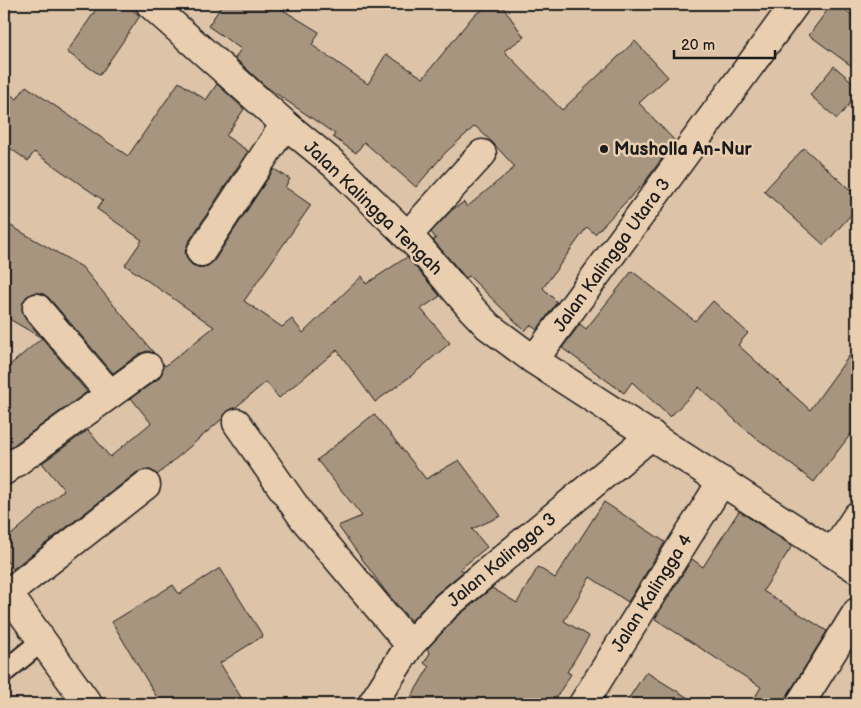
<svg xmlns="http://www.w3.org/2000/svg" width="861" height="708" font-family="'Balsamiq Sans',sans-serif">
<style>
.building{fill:#a79580;stroke:#1c1c1c}
.lines{fill:none;stroke-linecap:round;stroke-linejoin:round}
.service-casing{stroke:#1c1c1c;stroke-width:24}
.minor-casing{stroke:#1c1c1c;stroke-width:31}
.service{stroke:#e9ceb0;stroke-width:20}
.minor{stroke:#e9ceb0;stroke-width:28}
.poi-dot{fill:#1c1c1c;stroke:#e9ceb0;stroke-width:2}
.labels{text-anchor:middle;dominant-baseline:central;stroke-width:5;stroke-linejoin:round;paint-order:stroke}
.poi-label{font-size:18px;font-weight:bold;fill:#1c1c1c;stroke:#e9ceb0;text-anchor:start}
.street-label{font-size:18px;fill:#1c1c1c;stroke:#e9ceb0}
</style>
<rect width="100%" height="100%" fill="#ddc3a7"/>
<filter id="ink" filterUnits="userSpaceOnUse"><feTurbulence type="fractalNoise" baseFrequency=".02" numOctaves="2"/><feDisplacementMap in="SourceGraphic" scale="10" xChannelSelector="R" yChannelSelector="G"/><feConvolveMatrix kernelMatrix="1 2 1 2 8 2 1 2 1" color-interpolation-filters="sRGB"/></filter>
<g filter="url(#ink)">
<g class="building">
<path d="M 100,4 L 125,4 L 140,16 L 100,75 L 67,52 Z"/>
<path d="M 223,4 L 273,4 L 319,32 L 312,45 L 368,84 L 386,54 L 423,78 L 473,16 L 491,4 L 501,4 L 524,37 L 504,51 L 562,110 L 635,41 L 668,77 L 639,103 L 675,141 L 644,183 L 595,234 L 587,227 L 543,288 L 557,302 L 537,330 L 530,325 L 525,331 L 469,276 L 466,278 L 433,240 L 436,239 L 431,232 L 452,210 L 464,202 L 467,207 L 515,167 L 493,143 L 475,126 L 445,153 L 416,187 L 364,142 L 356,153 L 333,137 L 335,134 L 265,86 L 235,58 L 241,49 L 208,26 Z"/>
<path d="M 832,4 L 837,4 L 857,19 L 857,70 L 809,35 Z"/>
<path d="M 834,66 L 857,86 L 857,95 L 837,119 L 810,95 Z"/>
<path d="M 179,82 L 206,100 L 217,84 L 244,109 L 226,136 L 248,151 L 188,243 L 185,252 L 187,259 L 192,265 L 201,268 L 208,266 L 214,261 L 274,169 L 290,179 L 285,187 L 311,205 L 244,301 L 282,327 L 292,319 L 303,333 L 362,276 L 366,284 L 407,257 L 440,296 L 421,309 L 450,343 L 411,376 L 375,402 L 337,350 L 279,398 L 266,382 L 236,407 L 228,411 L 222,419 L 157,475 L 151,470 L 144,470 L 136,473 L 13,569 L 4,558 L 4,541 L 64,490 L 42,463 L 88,430 L 110,457 L 151,423 L 131,398 L 158,379 L 162,373 L 163,363 L 165,366 L 214,327 L 125,265 L 142,240 L 97,209 L 103,200 L 34,152 L 28,161 L 4,144 L 4,90 L 17,99 L 26,86 L 128,156 Z"/>
<path d="M 804,148 L 857,196 L 857,208 L 824,245 L 764,191 Z"/>
<path d="M 4,222 L 82,267 L 154,353 L 147,351 L 139,354 L 113,373 L 49,298 L 42,293 L 34,293 L 27,296 L 23,302 L 22,310 L 25,318 L 42,338 L 4,316 Z"/>
<path d="M 632,271 L 695,321 L 713,301 L 748,333 L 738,345 L 810,410 L 857,345 L 857,426 L 814,482 L 746,430 L 699,387 L 670,417 L 632,382 L 624,393 L 562,348 L 580,324 L 586,329 Z"/>
<path d="M 42,338 L 87,392 L 4,452 L 4,370 Z"/>
<path d="M 374,414 L 426,479 L 459,460 L 501,516 L 472,529 L 487,547 L 460,569 L 464,571 L 435,595 L 411,621 L 386,592 L 338,526 L 362,516 L 317,460 Z"/>
<path d="M 604,502 L 665,542 L 628,602 L 590,577 L 564,621 L 589,636 L 567,672 L 571,674 L 552,704 L 407,704 L 429,667 L 424,663 L 430,653 L 427,649 L 457,617 L 492,588 L 517,603 L 538,567 L 555,578 Z"/>
<path d="M 739,511 L 792,546 L 763,591 L 827,631 L 782,704 L 751,704 L 761,687 L 655,619 L 692,559 L 703,567 Z"/>
<path d="M 220,568 L 263,636 L 220,663 L 245,704 L 161,704 L 112,622 L 173,585 L 179,594 Z"/>
<path d="M 646,672 L 698,704 L 625,704 Z"/>
</g>
<g class="lines">
<defs>
<path id="service" d="M 4,672 L 43,640"/>
<g id="minor">
<path d="M 150,4 L 285,124 L 335,165 L 417,245 L 470,307 L 488,326 L 534,360 L 857,569"/>
<path d="M 407,236 L 482,154"/>
<path d="M 201,252 L 285,124"/>
<path d="M 37,308 L 110,394"/>
<path d="M 534,360 L 795,4"/>
<path d="M 237,423 L 304,519 L 410,645"/>
<path d="M 4,471 L 148,367"/>
<path d="M 833,552 L 857,516"/>
<path d="M 4,588 L 88,704"/>
<path d="M 8,593 L 146,485"/>
<path d="M 372,704 L 410,645 L 446,606 L 652,435"/>
<path d="M 583,704 L 722,481"/>
<path d="M 800,704 L 857,612"/>
</g>
</defs>
<use href="#service" class="service-casing"/>
<use href="#minor" class="minor-casing"/>
<use href="#service" class="service"/>
<use href="#minor" class="minor"/>
</g>
</g>
<circle class="poi-dot" cx="604" cy="149" r="5"/>
<g class="labels">
<g class="poi-label">
<text x="614" y="149">Musholla An-Nur</text>
</g>
<g class="street-label">
<text transform="translate(373 208) rotate(44)">Jalan Kalingga Tengah</text>
<text transform="translate(612 255) rotate(-54)">Jalan Kalingga Utara 3</text>
<text transform="translate(502 560) rotate(-40)">Jalan Kalingga 3</text>
<text transform="translate(652 593) rotate(-58)">Jalan Kalingga 4</text>
</g>
</g>
<rect width="861" height="708" fill="none" stroke="#e9ceb0" stroke-width="20"/>
<rect x="10" y="10" width="841" height="688" fill="none" stroke="#1c1c1c" stroke-width="2" filter="url(#ink)"/>
<path d="M674 50v8h101v-8" fill="none" stroke="#1c1c1c" stroke-width="2.5"/>
<text x="681" y="50" font-size="15" fill="#1c1c1c" stroke="#e9ceb0" stroke-width="4" paint-order="stroke">20 m</text>
</svg>
